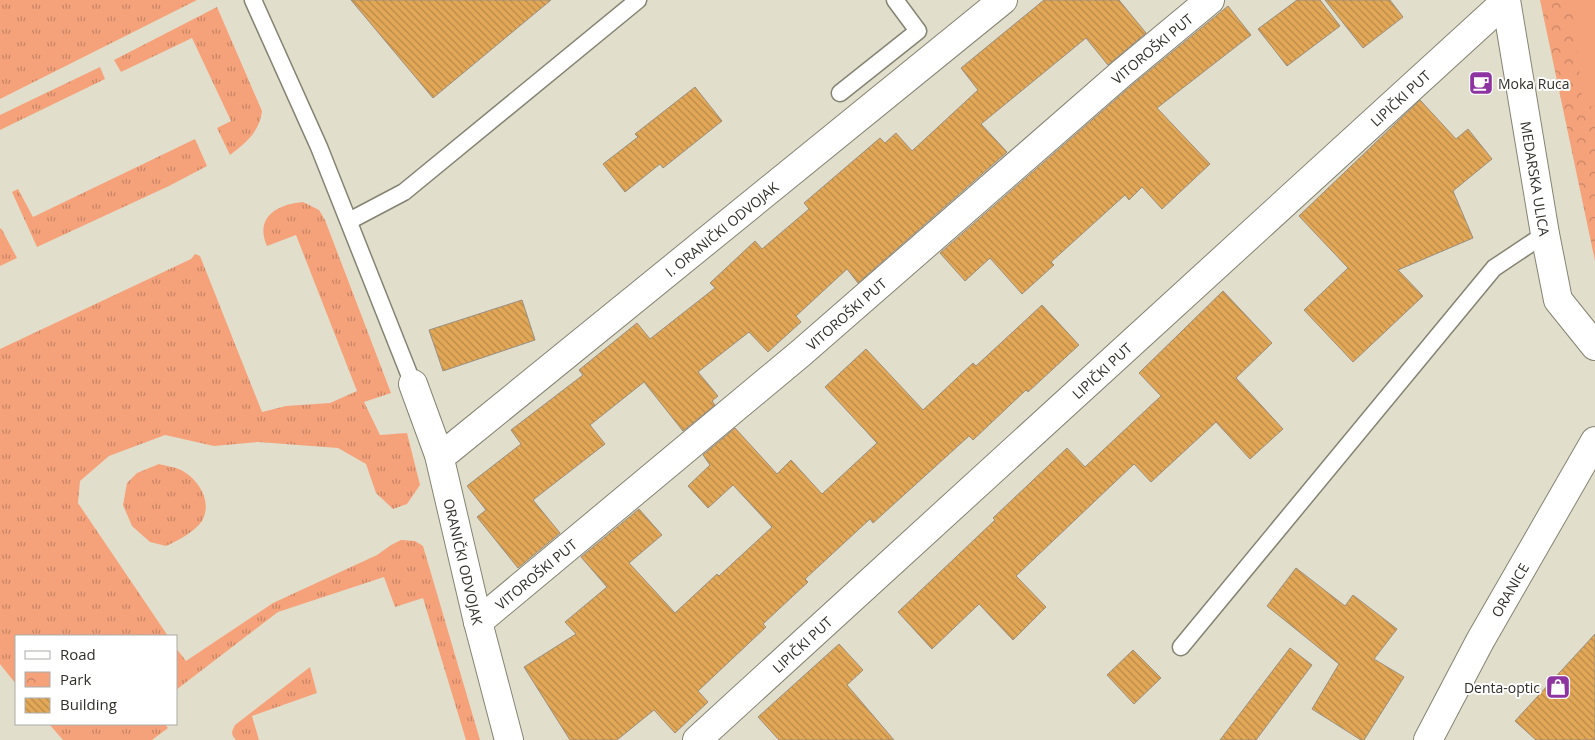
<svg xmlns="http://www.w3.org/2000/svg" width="1595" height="740" font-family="'Open Sans',sans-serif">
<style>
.grass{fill:url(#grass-tufts)}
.park{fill:url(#park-crowns)}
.garden{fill:#f5a27b}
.building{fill:url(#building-back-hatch);stroke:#9b8f80}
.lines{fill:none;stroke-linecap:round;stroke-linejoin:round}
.lane-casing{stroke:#858372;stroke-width:19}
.street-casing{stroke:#858372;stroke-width:30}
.secondary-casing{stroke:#858372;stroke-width:30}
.lane{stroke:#fff;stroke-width:16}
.street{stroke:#fff;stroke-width:28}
.secondary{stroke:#fff;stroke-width:28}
.labels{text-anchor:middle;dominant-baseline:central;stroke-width:4;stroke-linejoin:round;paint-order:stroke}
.street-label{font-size:14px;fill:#302f28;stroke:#fff}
.poi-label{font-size:14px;fill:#302f28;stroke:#fff;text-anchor:start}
</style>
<defs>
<pattern id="grass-tufts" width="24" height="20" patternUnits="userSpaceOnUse" patternTransform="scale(1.25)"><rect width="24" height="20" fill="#f5a27b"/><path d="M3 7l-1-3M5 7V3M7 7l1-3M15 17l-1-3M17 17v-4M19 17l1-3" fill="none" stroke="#c78465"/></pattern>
<pattern id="park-crowns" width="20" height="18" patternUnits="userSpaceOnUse" patternTransform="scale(1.25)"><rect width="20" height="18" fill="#f5a27b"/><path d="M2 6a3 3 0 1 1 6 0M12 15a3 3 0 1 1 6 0" fill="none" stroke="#c78465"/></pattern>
<pattern id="building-back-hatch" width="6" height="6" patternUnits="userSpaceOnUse" patternTransform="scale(1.25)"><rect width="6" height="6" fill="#e2a857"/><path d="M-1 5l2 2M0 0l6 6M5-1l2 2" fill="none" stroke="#b88948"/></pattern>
</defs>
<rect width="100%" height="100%" fill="#e1dfcc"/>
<g class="grass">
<path d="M 0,0 L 197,0 L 0,99 Z"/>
<path d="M 217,7 L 262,111 C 260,131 246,143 230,155 L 217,128 L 231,121 L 192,38 L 121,72 L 114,60 Z"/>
<path d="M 100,67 L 105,79 L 0,130 L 0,115 Z"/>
<path d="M 195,139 L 207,166 L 169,186 L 37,247 L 12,192 L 18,189 L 33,217 Z"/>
<path d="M 303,202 L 319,210 L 325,220 L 391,393 L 364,402 L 380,435 L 407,433 L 420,485 L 407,504 L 393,509 L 376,493 L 366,464 L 338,448 L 258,442 L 214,446 L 165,435 L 109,456 L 80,481 L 78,503 L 168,636 L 16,636 L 16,684 L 0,664 L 0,349 L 191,259 L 195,254 L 200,256 L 262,412 L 286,406 L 330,403 L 357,391 L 296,235 L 267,246 C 254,217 278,204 303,202 Z"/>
<path d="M 1,228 L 17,258 L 0,266 L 0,229 Z"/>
<path d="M 159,464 C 166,466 175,467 181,470 C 198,479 212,500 203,519 C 197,531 177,541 166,546 L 150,542 L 132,526 L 123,505 L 127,483 L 137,473 Z"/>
<path d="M 401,540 L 415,541 L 423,546 L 480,740 L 466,740 L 423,598 L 395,607 L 384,577 L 278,612 L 176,690 L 176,648 L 186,661 L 273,603 L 377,555 L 391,545 Z"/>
<path d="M 310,667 L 317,693 L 252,716 L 259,740 L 236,740 C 230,734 232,731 235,725 Z"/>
<path d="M 49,724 L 165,724 L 168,728 L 152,740 L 63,740 Z"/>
</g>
<path class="park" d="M 1540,0 L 1595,0 L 1595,261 Z"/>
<path class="garden" d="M 1572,0 L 1595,0 L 1595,106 L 1583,107 Z"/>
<g class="building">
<path d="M 351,0 L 551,0 L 433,98 Z"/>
<path d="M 1044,0 L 1119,0 L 1146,33 L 1108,65 L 1086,38 L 981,124 L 1007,152 L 858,283 L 847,269 L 796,316 L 801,322 L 768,352 L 749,332 L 698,372 L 718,396 L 712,401 L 715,405 L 683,431 L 644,382 L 590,425 L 605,444 L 533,500 L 560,533 L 518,568 L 477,517 L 486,510 L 467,486 L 521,444 L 511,430 L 583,375 L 579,370 L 637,323 L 650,339 L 715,288 L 710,283 L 755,241 L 762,249 L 809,209 L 804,203 L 880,138 L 885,143 L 896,133 L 912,151 L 978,90 L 961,68 Z"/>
<path d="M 1297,0 L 1320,0 L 1340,26 L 1287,66 L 1258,29 Z"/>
<path d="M 1325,0 L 1390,0 L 1403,17 L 1363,48 Z"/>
<path d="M 1228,6 L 1251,35 L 1157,108 L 1210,164 L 1162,209 L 1142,187 L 1129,200 L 1125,195 L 1051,262 L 1054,265 L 1022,294 L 990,258 L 965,281 L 940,253 L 1132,85 Z"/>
<path d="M 695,87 L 722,121 L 663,168 L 660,164 L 625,192 L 603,164 L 638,137 L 635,134 Z"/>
<path d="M 1420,100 L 1456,139 L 1468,129 L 1492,159 L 1453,191 L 1473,238 L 1398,270 L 1423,296 L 1353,362 L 1304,310 L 1348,268 L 1299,216 Z"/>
<path d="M 1223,291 L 1272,343 L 1236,378 L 1283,429 L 1250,459 L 1216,422 L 1151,482 L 1134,464 L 1016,576 L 1046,607 L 1013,640 L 979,604 L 932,649 L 898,612 L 995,520 L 993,518 L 1067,448 L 1085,467 L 1161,396 L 1139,373 Z"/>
<path d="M 522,300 L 535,340 L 443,371 L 429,330 Z"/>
<path d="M 1042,305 L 1079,345 L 1028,392 L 1026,390 L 973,440 L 969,436 L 873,523 L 870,519 L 805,579 L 808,582 L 763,624 L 766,627 L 698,691 L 708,702 L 675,733 L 654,710 L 617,740 L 570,740 L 524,667 L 576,634 L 565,622 L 607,587 L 581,557 L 639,509 L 662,535 L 629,563 L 675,613 L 717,574 L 719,576 L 772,527 L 733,485 L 708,508 L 688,486 L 710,465 L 703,455 L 735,428 L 777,474 L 791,460 L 822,494 L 877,443 L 825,387 L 866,349 L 923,410 L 973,363 L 976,366 Z"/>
<path d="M 1296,568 L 1345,606 L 1353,595 L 1397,629 L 1374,659 L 1404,677 L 1364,740 L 1361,740 L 1312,709 L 1339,664 L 1267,606 Z"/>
<path d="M 1595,634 L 1595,740 L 1536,740 L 1515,721 Z"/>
<path d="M 839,644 L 863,670 L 847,685 L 894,740 L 779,740 L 758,717 Z"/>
<path d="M 1290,648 L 1312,665 L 1256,740 L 1220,740 Z"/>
<path d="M 1133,650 L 1161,678 L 1134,704 L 1107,675 Z"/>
</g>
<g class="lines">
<defs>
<g id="lane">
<path d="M 253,0 L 319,147 L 413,384"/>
<path d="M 840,93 L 918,31 L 895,0"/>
<path d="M 349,221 L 404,192 L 638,0"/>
<path d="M 1181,647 L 1494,268 L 1545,234"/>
</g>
<g id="street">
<path id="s1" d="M 413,384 L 439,455 L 478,622 L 509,740"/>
<path id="s2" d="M 439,455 L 449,450 L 1003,0"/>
<path id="s3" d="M 478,622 L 801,353 L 1122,73 L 1210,0"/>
<path id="s4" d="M 697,740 L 1506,1"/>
</g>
<g id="secondary">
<path id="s5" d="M 1506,0 L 1545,234 L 1558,300 L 1595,346"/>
<path id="s6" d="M 1428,740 L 1480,641 L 1595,441"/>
</g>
</defs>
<use href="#lane" class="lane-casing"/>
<use href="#street" class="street-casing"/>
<use href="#secondary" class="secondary-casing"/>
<use href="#lane" class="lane"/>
<use href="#street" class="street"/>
<use href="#secondary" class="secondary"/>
</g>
<defs>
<symbol id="cafe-square" viewBox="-11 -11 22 22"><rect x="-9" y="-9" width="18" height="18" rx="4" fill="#8d34a0" stroke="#fff"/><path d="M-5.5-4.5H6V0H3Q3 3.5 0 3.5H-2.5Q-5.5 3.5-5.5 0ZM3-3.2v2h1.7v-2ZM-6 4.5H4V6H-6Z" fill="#fff"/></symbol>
<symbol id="shop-square" viewBox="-11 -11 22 22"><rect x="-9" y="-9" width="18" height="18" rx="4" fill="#8d34a0" stroke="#fff"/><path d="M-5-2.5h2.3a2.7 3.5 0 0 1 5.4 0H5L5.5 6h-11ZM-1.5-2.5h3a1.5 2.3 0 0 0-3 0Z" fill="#fff"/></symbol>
</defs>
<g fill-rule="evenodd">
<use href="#cafe-square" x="1467" y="69" width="28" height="28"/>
<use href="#shop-square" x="1544" y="673" width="28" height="28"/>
</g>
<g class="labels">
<g class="street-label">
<text stroke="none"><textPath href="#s3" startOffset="885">VITOROŠKI PUT</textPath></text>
<text stroke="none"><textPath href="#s4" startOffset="952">LIPIČKI PUT</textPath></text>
<text stroke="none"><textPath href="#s5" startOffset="181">MEDARSKA ULICA</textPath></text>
<text stroke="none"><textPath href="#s2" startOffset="362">I. ORANIČKI ODVOJAK</textPath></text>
<text stroke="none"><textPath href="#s3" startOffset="480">VITOROŠKI PUT</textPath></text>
<text stroke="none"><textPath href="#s4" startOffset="548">LIPIČKI PUT</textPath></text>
<text stroke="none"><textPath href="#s1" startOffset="185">ORANIČKI ODVOJAK</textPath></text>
<text stroke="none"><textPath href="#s3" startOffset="75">VITOROŠKI PUT</textPath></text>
<text stroke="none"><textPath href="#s6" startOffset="171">ORANICE</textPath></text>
<text stroke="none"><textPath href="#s4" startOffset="142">LIPIČKI PUT</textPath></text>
</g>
<g class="poi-label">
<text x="1498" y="83">Moka Ruca</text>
<text x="1540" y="687" text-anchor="end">Denta-optic</text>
</g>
</g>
<rect x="15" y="635" width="162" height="90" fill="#ffffff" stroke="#acaca9"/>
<rect x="25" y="651" width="25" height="8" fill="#ffffff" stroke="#acaca9"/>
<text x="60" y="660" font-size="15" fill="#302f28">Road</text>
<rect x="25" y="672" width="25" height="15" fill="url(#park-crowns)" stroke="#acaca9"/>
<text x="60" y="685" font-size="15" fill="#302f28">Park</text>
<rect x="25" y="698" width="25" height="15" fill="url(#building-back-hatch)" stroke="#acaca9"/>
<text x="60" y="710" font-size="15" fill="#302f28">Building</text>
</svg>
